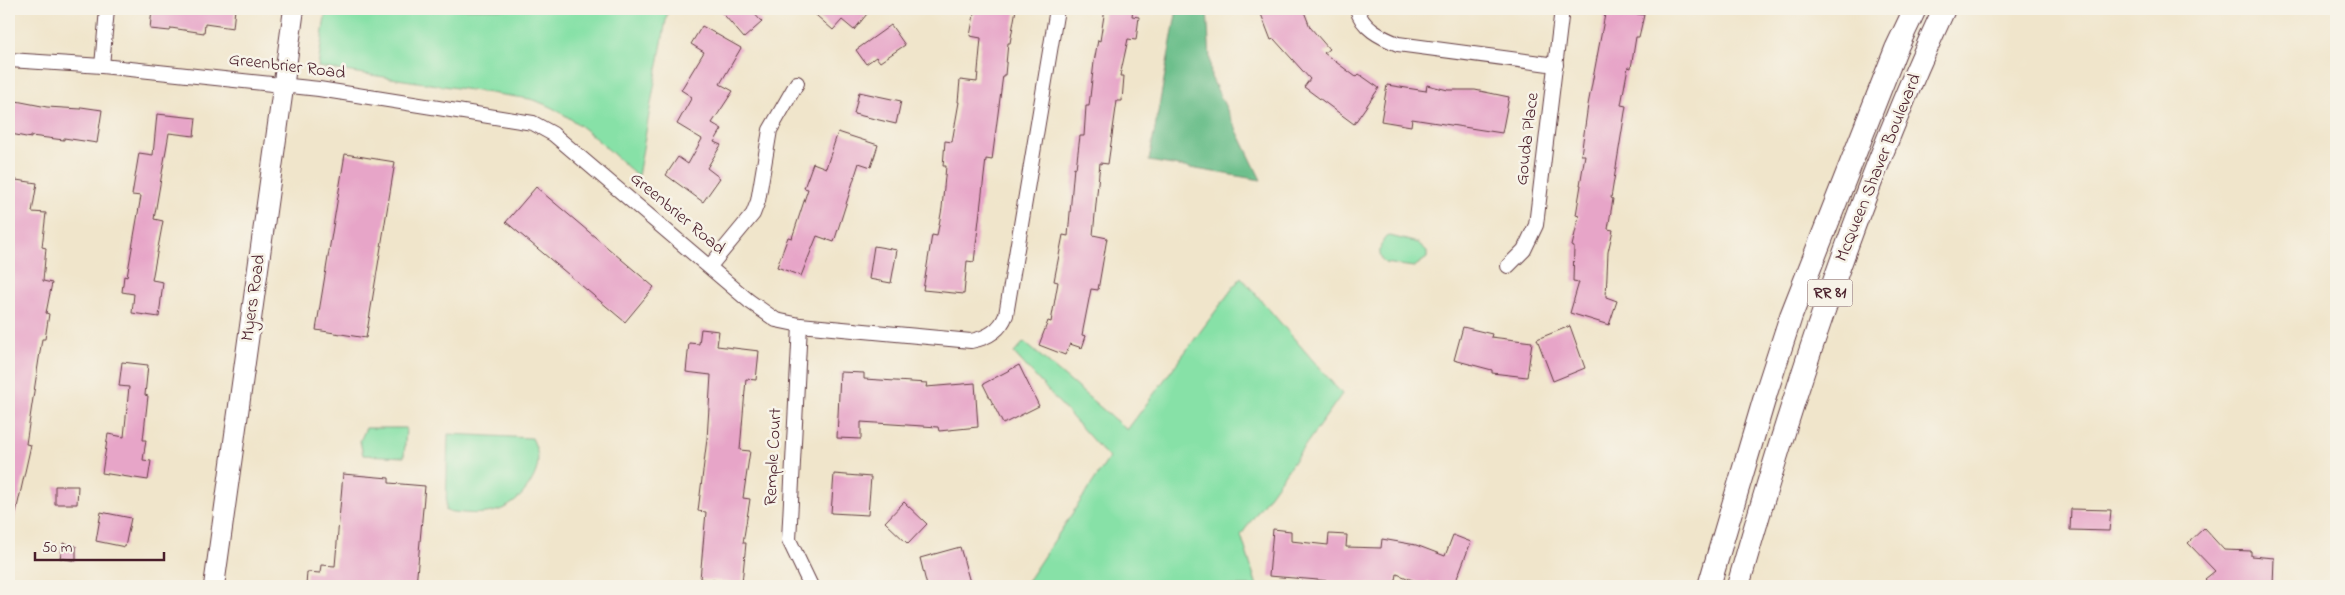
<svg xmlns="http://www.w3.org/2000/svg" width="2345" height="595" font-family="'Indie Flower',sans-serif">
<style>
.green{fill:#87e1a7;stroke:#688069}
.forest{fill:#6dbf8c;stroke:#5c6f5c}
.building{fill:#e7a5c8}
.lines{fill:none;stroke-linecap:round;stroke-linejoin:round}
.minor-casing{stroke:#633d43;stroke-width:16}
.secondary-casing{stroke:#633d43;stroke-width:22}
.primary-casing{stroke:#633d43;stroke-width:24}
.minor{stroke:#fff;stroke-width:14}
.secondary{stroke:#fff;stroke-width:20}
.primary{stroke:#fff;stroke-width:22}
.labels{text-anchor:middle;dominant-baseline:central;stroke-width:5;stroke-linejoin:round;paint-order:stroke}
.shield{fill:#f7f3e8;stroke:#7e5f64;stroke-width:1}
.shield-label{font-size:16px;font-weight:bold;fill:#4a1f2b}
.street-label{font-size:18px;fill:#4a1f2b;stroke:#f7f3e8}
</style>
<rect width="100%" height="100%" fill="#f7f3e8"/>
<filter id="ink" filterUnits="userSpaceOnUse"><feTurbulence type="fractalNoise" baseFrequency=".02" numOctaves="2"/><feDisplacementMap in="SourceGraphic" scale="10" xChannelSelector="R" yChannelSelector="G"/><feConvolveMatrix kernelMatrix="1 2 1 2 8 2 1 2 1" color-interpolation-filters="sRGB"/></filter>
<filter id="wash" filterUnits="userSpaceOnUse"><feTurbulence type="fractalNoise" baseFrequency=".0096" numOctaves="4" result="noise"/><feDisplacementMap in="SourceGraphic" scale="20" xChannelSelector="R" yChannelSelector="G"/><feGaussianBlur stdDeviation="1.12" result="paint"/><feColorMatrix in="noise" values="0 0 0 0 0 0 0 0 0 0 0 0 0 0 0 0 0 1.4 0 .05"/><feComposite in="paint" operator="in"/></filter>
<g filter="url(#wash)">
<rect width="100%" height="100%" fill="#f0e5cb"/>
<g class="green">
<path d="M 326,9 L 668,9 L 638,176 C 605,148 572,111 530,99 L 318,67 Z"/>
<path d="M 1390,236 L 1418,243 L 1427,251 L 1427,258 L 1414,267 L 1385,263 C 1377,256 1379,245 1386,237 Z"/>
<path d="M 1241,277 L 1342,394 L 1241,535 L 1257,586 L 1024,586 L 1109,458 L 1014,353 L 1024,342 L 1127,430 Z"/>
<path d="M 366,428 L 406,428 L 404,457 L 363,455 L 360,441 Z"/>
<path d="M 448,434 L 532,438 C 540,454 540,467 531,482 C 510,517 483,516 446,511 Z"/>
</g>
<path class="forest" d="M 1177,9 L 1207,9 L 1211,77 L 1261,180 L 1149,161 Z"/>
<g id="blocks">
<g class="building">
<path d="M 152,9 L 235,9 L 233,28 L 205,24 L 204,33 L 171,28 L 170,31 L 150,29 Z"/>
<path d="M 719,9 L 750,9 L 762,22 L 744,38 Z"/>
<path d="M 809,9 L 871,9 L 854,30 L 842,20 L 833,30 Z"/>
<path d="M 975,9 L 1016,9 L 1010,43 L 1008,43 L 1005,75 L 1003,75 L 992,160 L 986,159 L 974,262 L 967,261 L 964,294 L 923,290 L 932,235 L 937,236 L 942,208 L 946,166 L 943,166 L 945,141 L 952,142 L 959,102 L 958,102 L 960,80 L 977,82 L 981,38 L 970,36 Z"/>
<path d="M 1105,9 L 1133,9 L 1132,16 L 1139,17 L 1136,40 L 1128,39 L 1120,76 L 1124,76 L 1122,101 L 1117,101 L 1108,164 L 1100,163 L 1093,235 L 1107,238 L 1098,290 L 1091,289 L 1082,335 L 1086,336 L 1082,348 L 1070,344 L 1065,355 L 1039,345 L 1048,321 L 1051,322 L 1058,282 L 1054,281 L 1063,235 L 1068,236 L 1074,167 L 1076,168 L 1080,136 L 1084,136 L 1086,106 L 1089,106 L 1094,62 L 1098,40 L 1100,41 Z"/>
<path d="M 1274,9 L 1303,9 L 1310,27 L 1329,49 L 1324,53 L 1356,77 L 1359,74 L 1379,88 L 1354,124 L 1304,87 L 1310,79 L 1274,39 L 1271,40 L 1261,14 Z"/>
<path d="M 1606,9 L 1644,15 L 1639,37 L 1636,37 L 1631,68 L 1628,67 L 1621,105 L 1626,106 L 1611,198 L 1613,199 L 1608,229 L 1613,230 L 1608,252 L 1606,297 L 1617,301 L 1609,325 L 1570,313 L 1579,282 L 1573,281 L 1574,247 L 1572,246 L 1579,216 L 1576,215 L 1581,185 L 1580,185 L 1585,155 L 1581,155 L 1588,105 Z"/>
<path d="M 891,25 L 905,45 L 880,62 L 876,57 L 866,64 L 856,50 Z"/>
<path d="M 702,26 L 741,48 L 720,84 L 733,91 L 712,123 L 722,129 L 714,142 L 721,145 L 707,168 L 720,178 L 703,202 L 666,175 L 678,157 L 688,164 L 702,139 L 677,124 L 692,97 L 681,90 L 704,52 L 691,44 Z"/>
<path d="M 1387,85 L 1426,91 L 1427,85 L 1448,90 L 1475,90 L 1509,97 L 1502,133 L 1412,119 L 1411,126 L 1381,121 Z"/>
<path d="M 859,92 L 901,101 L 896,124 L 854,114 Z"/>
<path d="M 16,101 L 47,107 L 81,109 L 81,107 L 102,110 L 97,143 L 64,138 L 64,140 L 31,136 L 31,138 L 11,134 Z"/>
<path d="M 157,114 L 196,118 L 194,136 L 169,133 L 154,219 L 163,221 L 152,280 L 163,282 L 159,317 L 132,313 L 134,294 L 122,292 L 124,276 L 127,277 L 141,196 L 132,195 L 139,153 L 153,155 Z"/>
<path d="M 838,132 L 878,145 L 871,167 L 859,163 L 834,242 L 817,236 L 801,276 L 777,267 L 788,237 L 792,238 L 808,189 L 804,188 L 813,163 L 826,168 Z"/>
<path d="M 345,154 L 395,162 L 366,338 L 316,330 Z"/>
<path d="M 9,179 L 37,183 L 32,212 L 46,213 L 42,247 L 46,248 L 43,281 L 52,283 L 46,313 L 49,314 L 45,339 L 42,339 L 26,444 L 31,445 L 14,521 L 9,520 Z"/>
<path d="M 536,187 L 654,287 L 625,322 L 506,222 Z"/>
<path d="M 874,246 L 897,250 L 891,283 L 869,279 Z"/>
<path d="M 1570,326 L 1585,368 L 1553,381 L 1537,339 Z"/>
<path d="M 1463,327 L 1492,334 L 1491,337 L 1532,342 L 1527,377 L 1492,373 L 1492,370 L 1454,360 Z"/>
<path d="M 701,329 L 719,331 L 717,346 L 759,351 L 756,380 L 746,379 L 740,450 L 750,451 L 743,498 L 750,499 L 743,543 L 746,543 L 742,583 L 700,579 L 706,512 L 698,511 L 707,439 L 711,375 L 686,372 L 689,343 L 699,344 Z"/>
<path d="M 122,362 L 148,365 L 145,395 L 148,396 L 143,440 L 146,440 L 143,460 L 151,461 L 148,480 L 102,473 L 108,434 L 124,437 L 129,387 L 119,386 Z"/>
<path d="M 1019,365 L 1039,406 L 1003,424 L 983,384 Z"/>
<path d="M 840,372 L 864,373 L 864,379 L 927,383 L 926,387 L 975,383 L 978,427 L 939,431 L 938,427 L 861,422 L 861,439 L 837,438 Z"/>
<path d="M 343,474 L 389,478 L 389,483 L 425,486 L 416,586 L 306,586 L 307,572 L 320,573 L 321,565 L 335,566 Z"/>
<path d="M 834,474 L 871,477 L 868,515 L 831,513 Z"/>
<path d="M 55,486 L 78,486 L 77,504 L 55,504 Z"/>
<path d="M 904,502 L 927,524 L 908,544 L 885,522 Z"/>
<path d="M 2071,509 L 2111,510 L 2109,531 L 2070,530 Z"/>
<path d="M 101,512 L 131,518 L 125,547 L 96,541 Z"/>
<path d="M 2204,528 L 2224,550 L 2251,551 L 2251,556 L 2274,558 L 2273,586 L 2212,586 L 2205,579 L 2215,571 L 2188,543 Z"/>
<path d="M 1273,529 L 1291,531 L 1291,541 L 1328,545 L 1329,534 L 1347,535 L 1346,547 L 1381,548 L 1382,539 L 1416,545 L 1445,556 L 1453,535 L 1471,542 L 1454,586 L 1438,586 L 1427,582 L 1425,585 L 1397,574 L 1395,586 L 1392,586 L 1269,576 Z"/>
<path d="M 63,543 L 76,546 L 76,561 L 60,558 Z"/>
<path d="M 960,547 L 971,586 L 927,586 L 920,558 Z"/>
</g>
</g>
</g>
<g filter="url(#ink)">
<use href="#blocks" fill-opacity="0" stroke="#633d43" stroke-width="1"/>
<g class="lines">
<defs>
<g id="minor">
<path d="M 1357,9 C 1362,28 1380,37 1398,44 L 1556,65"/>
<path d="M 9,60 L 102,66 L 319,89 L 533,123 L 553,134 L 749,301 L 776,320 L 800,325 L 971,341 C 987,338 1000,331 1006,315 L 1057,9"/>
<path d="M 102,66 L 107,9"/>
<path d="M 710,266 L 753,214 L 758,201 L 770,130 L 797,83"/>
<path d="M 1508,266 L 1524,250 L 1536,225 L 1562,9"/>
<path d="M 800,325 L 789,540 L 811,586"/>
</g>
<path id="secondary" d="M 214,586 L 294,9"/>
<g id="primary">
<path d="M 1709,586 L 1767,390 L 1791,316 L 1896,49 L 1915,9"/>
<path d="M 1738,586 C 1794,390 1858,195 1944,9"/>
</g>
</defs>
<use href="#minor" class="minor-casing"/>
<use href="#secondary" class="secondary-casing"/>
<use href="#primary" class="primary-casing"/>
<use href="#minor" class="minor"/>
<use href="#secondary" class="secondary"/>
<use href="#primary" class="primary"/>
</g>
</g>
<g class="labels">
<rect class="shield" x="1807.5" y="279.5" width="45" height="27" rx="4"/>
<g class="shield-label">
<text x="1830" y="293">RR 81</text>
</g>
<g class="street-label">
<text transform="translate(287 67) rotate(7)">Greenbrier Road</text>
<text transform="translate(1528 139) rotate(-83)">Gouda Place</text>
<text transform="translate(1879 168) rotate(-68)">McQueen Shaver Boulevard</text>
<text transform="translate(677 214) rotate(40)">Greenbrier Road</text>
<text transform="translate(254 298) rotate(-82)">Myers Road</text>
<text transform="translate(774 457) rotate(-87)">Remple Court</text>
</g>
</g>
<rect width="2345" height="595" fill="none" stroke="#f7f3e8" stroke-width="30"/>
<path d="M35 552v8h129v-8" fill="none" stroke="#4a1f2b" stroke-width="2.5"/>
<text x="42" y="552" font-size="15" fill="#4a1f2b" stroke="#f7f3e8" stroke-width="4" paint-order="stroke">50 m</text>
</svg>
